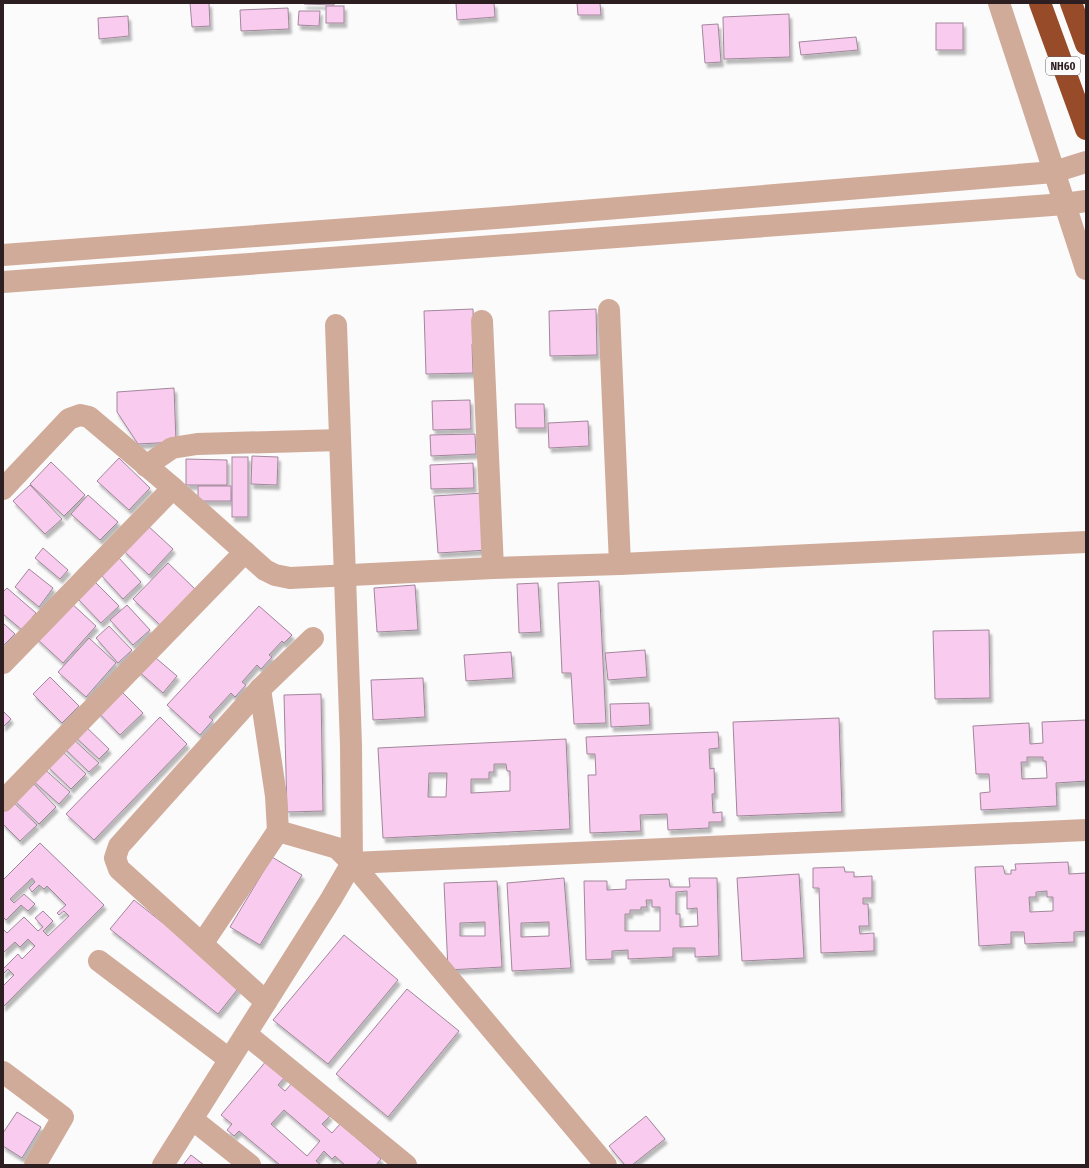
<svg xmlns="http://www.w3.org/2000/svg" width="1089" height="1168" font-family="'Fira Sans Condensed',sans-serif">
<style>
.building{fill:#f9cbee;stroke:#a1879b;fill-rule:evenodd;filter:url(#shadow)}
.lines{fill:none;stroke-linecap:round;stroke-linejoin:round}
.minor{stroke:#d1ab9a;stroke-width:22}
.highway{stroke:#984b28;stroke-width:22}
.labels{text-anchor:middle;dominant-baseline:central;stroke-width:3;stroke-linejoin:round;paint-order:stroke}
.shield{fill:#fbfbfb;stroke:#6b6162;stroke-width:1}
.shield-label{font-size:11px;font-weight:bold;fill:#2d1f21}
</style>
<defs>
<filter id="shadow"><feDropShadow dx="2.5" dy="4.5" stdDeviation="1" flood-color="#0004"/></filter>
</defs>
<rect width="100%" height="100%" fill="#fbfbfb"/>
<g class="building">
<path d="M 190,3 L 209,3 L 210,26 L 192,27 Z"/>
<path d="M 304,3 L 334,3 L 334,5 L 304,4 Z"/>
<path d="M 456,3 L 494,3 L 495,17 L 457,20 Z"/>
<path d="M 577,3 L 600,3 L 601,15 L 578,15 Z"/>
<rect x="326" y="6" width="18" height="17"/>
<path d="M 288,8 L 289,29 L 241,31 L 240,10 Z"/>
<path d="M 299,11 L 320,11 L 319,26 L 298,25 Z"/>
<path d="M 789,14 L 790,57 L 724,59 L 723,17 Z"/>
<path d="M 128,16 L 129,36 L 99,39 L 98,18 Z"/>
<rect x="936" y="23" width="27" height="27"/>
<path d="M 718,24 L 721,62 L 705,63 L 702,25 Z"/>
<path d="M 856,37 L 858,50 L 801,55 L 799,42 Z"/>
<path d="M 473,309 L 474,344 L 472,344 L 473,373 L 426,374 L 424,311 Z"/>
<path d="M 596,309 L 597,355 L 550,356 L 549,311 Z"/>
<path d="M 174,388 L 176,442 L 138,444 L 117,412 L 117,392 Z"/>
<path d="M 470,400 L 471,429 L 433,430 L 432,401 Z"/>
<path d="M 515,404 L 544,404 L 545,428 L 516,428 Z"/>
<path d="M 588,421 L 589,446 L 549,448 L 548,423 Z"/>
<path d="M 475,434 L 476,454 L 431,456 L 430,435 Z"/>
<path d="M 252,456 L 278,457 L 277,485 L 251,484 Z"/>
<rect x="232" y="457" width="16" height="60"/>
<path d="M 119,458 L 150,488 L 129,510 L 97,481 Z"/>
<path d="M 186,459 L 227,460 L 227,485 L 186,485 Z"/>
<path d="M 51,462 L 85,495 L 64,516 L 30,484 Z"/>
<path d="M 473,463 L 474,488 L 431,489 L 430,465 Z"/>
<path d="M 30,485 L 62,519 L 45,534 L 13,501 Z"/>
<rect x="198" y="486" width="33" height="15"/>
<path d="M 484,493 L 488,550 L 438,553 L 434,496 Z"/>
<path d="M 88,495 L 118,522 L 100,540 L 71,514 Z"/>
<path d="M 147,525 L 173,549 L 149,575 L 123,550 Z"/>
<path d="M 43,548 L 68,570 L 60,579 L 35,558 Z"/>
<path d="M 119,558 L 141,582 L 123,599 L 101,575 Z"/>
<path d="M 168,563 L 196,590 L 160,625 L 133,599 Z"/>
<path d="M 29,569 L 53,588 L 39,607 L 15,587 Z"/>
<path d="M 94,581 L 119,606 L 101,623 L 77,598 Z"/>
<path d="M 599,581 L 606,723 L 574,724 L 571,673 L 562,673 L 558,583 Z"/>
<path d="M 538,583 L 541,632 L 519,633 L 517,584 Z"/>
<path d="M 415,585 L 418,630 L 377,632 L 374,588 Z"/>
<path d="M 7,588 L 36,613 L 22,630 L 3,614 L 3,592 Z"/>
<path d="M 70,602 L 96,626 L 63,663 L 36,638 Z"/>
<path d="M 127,605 L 150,630 L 133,645 L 110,620 Z"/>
<path d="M 259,606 L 292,635 L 284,643 L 282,641 L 269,655 L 272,657 L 261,669 L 257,665 L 242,682 L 246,685 L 235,697 L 231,693 L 209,717 L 213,720 L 200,735 L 167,705 Z"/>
<path d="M 3,623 L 15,634 L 3,646 Z"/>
<path d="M 109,626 L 132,650 L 118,663 L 96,638 Z"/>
<path d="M 989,630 L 990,698 L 935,699 L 933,631 Z"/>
<path d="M 89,638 L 116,663 L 86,697 L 58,672 Z"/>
<path d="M 645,650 L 647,677 L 608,680 L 605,653 Z"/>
<path d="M 511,652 L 513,678 L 466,681 L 464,655 Z"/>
<path d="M 150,653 L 177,676 L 163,693 L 136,669 Z"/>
<path d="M 50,677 L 79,706 L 62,723 L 33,694 Z"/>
<path d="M 423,678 L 425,717 L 373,720 L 371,680 Z"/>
<path d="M 116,686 L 143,713 L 120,735 L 94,708 Z"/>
<path d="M 321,694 L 323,811 L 287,812 L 284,695 Z"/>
<path d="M 649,703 L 650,725 L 611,727 L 610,704 Z"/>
<path d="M 3,711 L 11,719 L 3,727 Z"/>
<path d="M 160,717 L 187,744 L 94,840 L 66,814 Z"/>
<path d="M 839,718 L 842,812 L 737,816 L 733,722 Z"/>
<path d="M 1086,720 L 1086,781 L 1056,783 L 1057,806 L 981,810 L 980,793 L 990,792 L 989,774 L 976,774 L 973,726 L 1029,723 L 1030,744 L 1043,743 L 1042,722 ZM 1027,757 L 1043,757 L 1043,761 L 1046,761 L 1047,778 L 1022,779 L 1021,762 L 1027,762 Z"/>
<path d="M 82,723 L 109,749 L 99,759 L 72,734 Z"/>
<path d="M 718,732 L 719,748 L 709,749 L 710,769 L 714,768 L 715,794 L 712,794 L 713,813 L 722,812 L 722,822 L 709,822 L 709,828 L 668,830 L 667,814 L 640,815 L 641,831 L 590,833 L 588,775 L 596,775 L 595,754 L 587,754 L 586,737 Z"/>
<path d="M 71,737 L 99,763 L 89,772 L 62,746 Z"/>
<path d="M 566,739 L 570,829 L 383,838 L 378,748 ZM 494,764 L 506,764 L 507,771 L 510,771 L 510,791 L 471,793 L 471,779 L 489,779 L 489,772 L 494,772 ZM 429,773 L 447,773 L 446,797 L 428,797 Z"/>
<path d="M 62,751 L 86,774 L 71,789 L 47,766 Z"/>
<path d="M 41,766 L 70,792 L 59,804 L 30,778 Z"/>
<path d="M 31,781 L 56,807 L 39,824 L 13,799 Z"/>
<path d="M 10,799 L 37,825 L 20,841 L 3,824 L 3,806 Z"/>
<path d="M 40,843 L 104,905 L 3,1007 L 3,986 L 14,975 L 8,969 L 3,974 L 3,969 L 18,954 L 22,959 L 35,946 L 28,939 L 20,947 L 15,942 L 3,953 L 3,929 L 7,933 L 24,917 L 38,931 L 43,927 L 35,918 L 43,911 L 53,921 L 43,931 L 48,936 L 69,916 L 64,911 L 59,915 L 57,913 L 66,905 L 47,886 L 44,889 L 39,885 L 32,892 L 29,888 L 35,882 L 32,878 L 10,899 L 14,903 L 24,894 L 35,904 L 28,911 L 21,905 L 6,920 L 3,917 L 3,880 Z"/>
<path d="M 272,857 L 302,875 L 260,945 L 230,927 Z"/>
<path d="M 1068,862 L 1069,874 L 1086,873 L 1086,931 L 1074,932 L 1074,942 L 1025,944 L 1024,932 L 1011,932 L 1011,944 L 979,946 L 975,867 L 1003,866 L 1005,874 L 1011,874 L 1011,870 L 1016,870 L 1015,864 ZM 1047,891 L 1047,897 L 1053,897 L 1053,911 L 1030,912 L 1029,897 L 1036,897 L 1036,892 Z"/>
<path d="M 844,867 L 845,872 L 854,872 L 854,877 L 872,876 L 872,898 L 863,898 L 863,904 L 868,904 L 869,926 L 859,926 L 860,934 L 874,933 L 874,951 L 821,953 L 819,888 L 813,888 L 813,868 Z"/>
<path d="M 799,874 L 804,958 L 742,961 L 737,878 Z"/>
<path d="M 564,878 L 571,968 L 512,971 L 507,883 ZM 549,922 L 549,936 L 521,937 L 521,923 Z"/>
<path d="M 689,878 L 717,878 L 719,956 L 695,957 L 695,948 L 673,948 L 673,957 L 628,959 L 628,950 L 612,951 L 612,959 L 586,960 L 584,881 L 607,881 L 607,890 L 626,889 L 626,880 L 669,879 L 670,887 L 690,887 ZM 687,891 L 687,909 L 697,908 L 698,926 L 680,927 L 680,914 L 676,914 L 676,892 ZM 646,900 L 652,900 L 652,907 L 660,907 L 660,931 L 625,931 L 625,914 L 630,914 L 630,910 L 641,910 L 641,907 L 647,907 Z"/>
<path d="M 497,881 L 502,967 L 448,970 L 444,883 ZM 485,922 L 485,936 L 460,936 L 460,923 Z"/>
<path d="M 134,900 L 241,985 L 218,1014 L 110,929 Z"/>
<path d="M 344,935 L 398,980 L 328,1064 L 273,1020 Z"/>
<path d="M 407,989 L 459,1031 L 388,1117 L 336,1074 Z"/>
<path d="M 267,1060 L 290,1071 L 278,1085 L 285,1091 L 292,1083 L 330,1116 L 322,1124 L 332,1133 L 340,1124 L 381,1159 L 376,1165 L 345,1165 L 335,1156 L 332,1159 L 324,1151 L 316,1161 L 321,1165 L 280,1165 L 239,1131 L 234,1136 L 227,1130 L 232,1124 L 221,1115 ZM 284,1110 L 320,1141 L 307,1156 L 271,1124 Z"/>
<path d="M 17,1112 L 41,1127 L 22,1158 L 3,1146 L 3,1133 Z"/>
<path d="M 646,1116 L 665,1139 L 632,1165 L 625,1165 L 609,1146 Z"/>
<path d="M 191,1155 L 204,1165 L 183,1165 Z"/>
</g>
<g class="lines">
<g class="minor">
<path d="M 999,3 L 1086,269"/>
<path d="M 3,255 L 509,217 L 1054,172 L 1086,162"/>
<path d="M 3,282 L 1065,204 L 1086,201"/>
<path d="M 609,310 L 620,564"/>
<path d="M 482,321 L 493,568"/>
<path d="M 336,325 L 351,745 L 352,863"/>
<path d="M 146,466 L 172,448 L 197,444 L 340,440"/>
<path d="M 3,489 L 69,419 L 80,415 L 89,417 L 173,488 L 265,570 L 275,575 L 290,578 L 493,568 L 620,564 L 1086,542"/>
<path d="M 3,663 L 173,488"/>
<path d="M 260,689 L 276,796 L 278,831 L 337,848 L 352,863 L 606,1165"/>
<path d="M 3,801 L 245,552"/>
<path d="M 202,944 L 278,831"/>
<path d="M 99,961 L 229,1059"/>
<path d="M 266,1002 L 119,869 L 115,858 L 119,846 L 260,689 L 313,638"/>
<path d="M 246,1034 L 406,1165"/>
<path d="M 3,1072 L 63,1117 L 35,1165"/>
<path d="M 192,1119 L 250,1165"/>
<path d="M 163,1165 L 331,899 L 352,863 L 1086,830"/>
</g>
<g class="highway">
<path d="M 1040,3 L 1086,129"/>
<path d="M 1071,3 L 1086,44"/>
</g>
</g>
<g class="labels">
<rect class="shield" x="1046" y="57" width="34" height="18" rx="3"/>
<g class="shield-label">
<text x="1063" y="66">NH60</text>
</g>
</g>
<rect width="1089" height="1168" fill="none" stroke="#2d1f21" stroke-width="8"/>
</svg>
